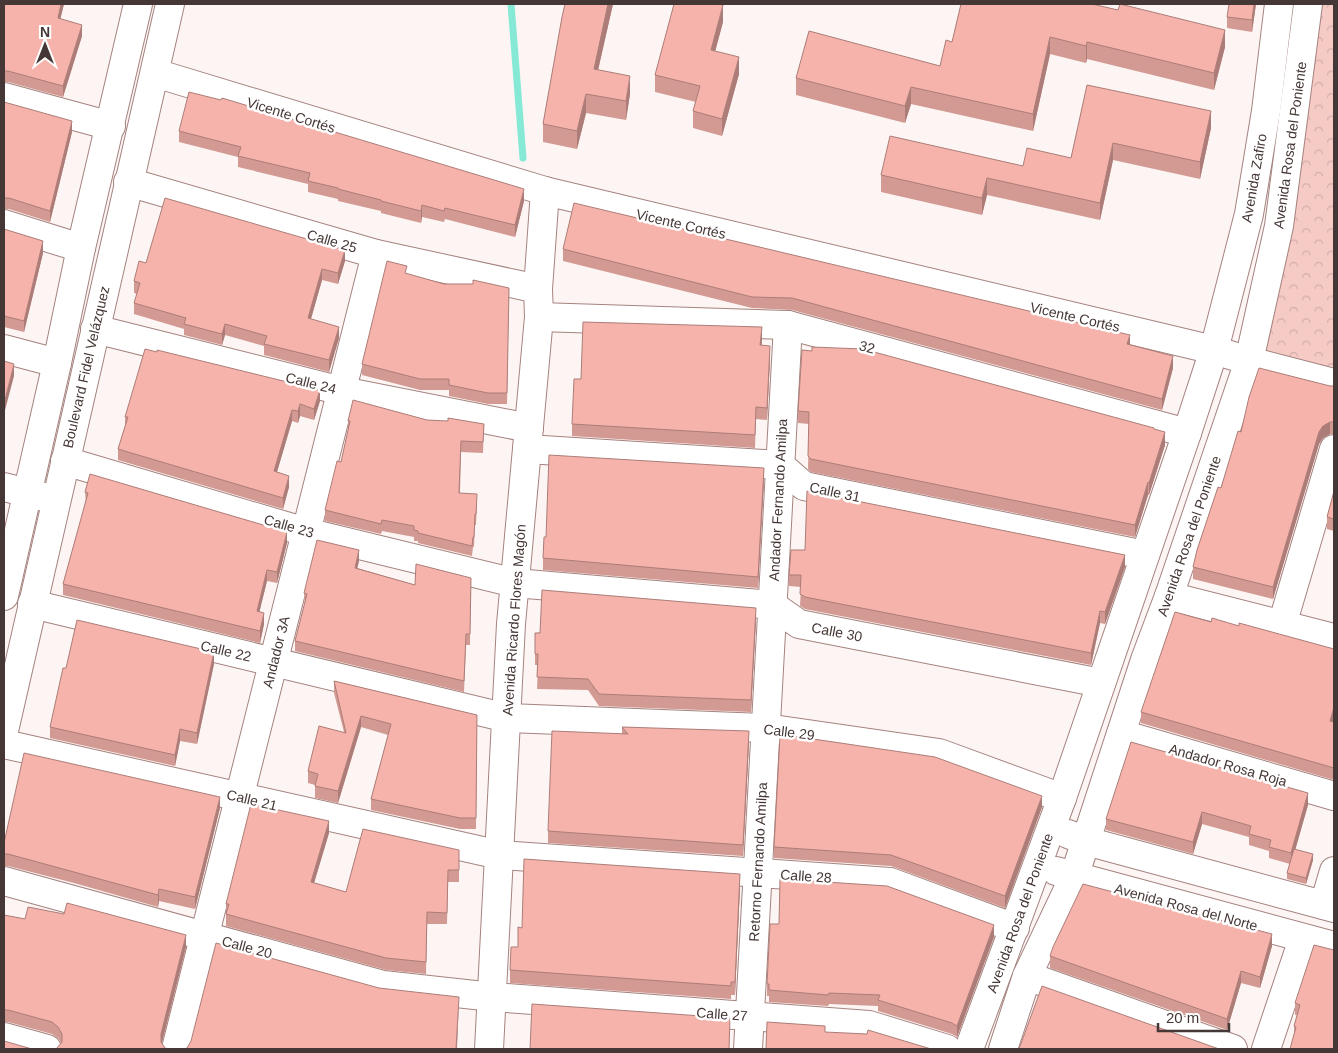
<svg xmlns="http://www.w3.org/2000/svg" width="1338" height="1053" font-family="Helvetica,sans-serif">
<style>
.park{fill:url(#park-crowns)}
.lines{fill:none;stroke-linecap:round;stroke-linejoin:round}
.stream{stroke:#85e9d6;stroke-width:7}
.minor-casing{stroke:#a4837f;stroke-width:30}
.major-casing{stroke:#a4837f;stroke-width:30}
.minor{stroke:#fff;stroke-width:28}
.major{stroke:#fff;stroke-width:28}
.wall{fill:#d39a93}
.shaded-wall{fill:#ac7d78}
.building{fill:#f5b3ab;stroke:#ac7d78}
.labels{text-anchor:middle;dominant-baseline:central;stroke-width:5;stroke-linejoin:round;paint-order:stroke}
.street-label{font-size:14px;fill:#453735;stroke:#fff}
</style>
<defs>
<pattern id="park-crowns" width="20" height="18" patternUnits="userSpaceOnUse" patternTransform="scale(1.25)"><rect width="20" height="18" fill="#f6cac5"/><path d="M2 6a3 3 0 1 1 6 0M12 15a3 3 0 1 1 6 0" fill="none" stroke="#d4aeaa"/></pattern>
</defs>
<rect width="100%" height="100%" fill="#fdf5f4"/>
<path class="park" d="M 1309,4 L 1334,4 L 1334,367 L 1261,357 Z"/>
<g class="lines">
<path class="stream" d="M 511,4 L 523,158"/>
<defs>
<g id="minor">
<path d="M 155,73 L 545,191 L 1214,350 L 1249,361 L 1334,383"/>
<path d="M 4,97 L 111,126"/>
<path d="M 128,182 L 376,254 L 538,289"/>
<path d="M 4,224 L 81,248"/>
<path d="M 539,317 L 788,325 L 1187,433"/>
<path d="M 95,329 L 342,391 L 529,428"/>
<path d="M 4,349 L 57,363"/>
<path d="M 527,449 L 780,465 L 804,486 L 1145,555"/>
<path d="M 65,461 L 306,532 L 515,583 L 772,605 L 799,624 L 1101,683"/>
<path d="M 4,487 L 56,500"/>
<path d="M 1169,596 L 1334,638"/>
<path d="M 32,604 L 507,718 L 766,728 L 939,753 L 1062,798"/>
<path d="M 1282,625 L 1334,449"/>
<path d="M 1121,734 L 1334,796"/>
<path d="M 4,744 L 500,855 L 890,882 L 1015,928"/>
<path d="M 1068,834 L 1086,841 L 1334,908"/>
<path d="M 1056,871 L 1334,946"/>
<path d="M 4,881 L 383,985 L 493,997 L 869,1025 L 947,1049"/>
<path d="M 1324,905 L 1334,871"/>
<path d="M 1027,976 L 1233,1049"/>
<path d="M 4,1037 L 47,1049"/>
<path d="M 176,1049 L 376,254"/>
<path d="M 489,1049 L 511,624 L 539,317 L 538,289 L 545,191"/>
<path d="M 748,1049 L 788,325"/>
<path d="M 969,1049 L 1062,798 L 1187,433 L 1214,350 L 1249,214 L 1266,111 L 1279,4"/>
<path d="M 1003,1049 L 1027,976 L 1074,877 L 1145,660 L 1169,596 L 1249,361 L 1279,226 L 1308,4"/>
<path d="M 1266,1049 L 1303,939"/>
</g>
<g id="major">
<path d="M 4,596 L 57,363 L 81,248 L 138,4"/>
<path d="M 4,731 L 170,4"/>
</g>
</defs>
<use href="#minor" class="minor-casing"/>
<use href="#major" class="major-casing"/>
<use href="#minor" class="minor"/>
<use href="#major" class="major"/>
</g>
<g class="wall">
<path d="M 4,4 L 64,4 L 60,19 L 82,36 L 63,97 L 8,82 L 4,82 Z"/>
<path d="M 565,4 L 613,4 L 598,70 L 630,94 L 626,120 L 586,113 L 577,149 L 543,142 L 543,124 Z"/>
<path d="M 961,4 L 1225,47 L 1214,90 L 1087,59 L 1086,63 L 1050,54 L 1033,131 L 911,104 L 905,123 L 796,95 L 796,78 L 940,66 L 952,42 Z"/>
<path d="M 1256,4 L 1252,32 L 1227,28 L 1227,17 Z"/>
<path d="M 723,22 L 715,51 L 739,74 L 722,136 L 693,128 L 693,111 L 696,102 L 655,92 L 655,75 Z"/>
<path d="M 1087,85 L 1211,128 L 1200,179 L 1113,160 L 1100,220 L 987,195 L 982,215 L 881,192 L 881,175 L 1023,166 L 1071,158 Z"/>
<path d="M 4,102 L 72,132 L 50,222 L 9,209 L 4,209 Z"/>
<path d="M 179,131 L 524,201 L 515,237 L 445,219 L 444,222 L 422,217 L 421,223 L 381,213 L 381,211 L 338,201 L 338,199 L 308,192 L 308,184 L 238,167 L 238,157 L 179,142 Z"/>
<path d="M 4,229 L 43,253 L 24,332 L 4,327 Z"/>
<path d="M 563,249 L 1130,345 L 1173,368 L 1162,410 L 792,310 L 752,308 L 563,261 Z"/>
<path d="M 345,261 L 338,284 L 322,280 L 311,319 L 339,338 L 329,372 L 264,355 L 264,346 L 225,335 L 222,345 L 184,335 L 184,329 L 134,314 L 134,303 L 137,294 L 134,293 L 134,281 L 146,263 Z"/>
<path d="M 407,274 L 444,284 L 509,288 L 507,404 L 488,404 L 449,396 L 449,390 L 420,390 L 362,375 L 362,364 Z"/>
<path d="M 762,340 L 762,345 L 770,358 L 767,420 L 756,419 L 755,448 L 572,436 L 572,424 L 581,379 Z"/>
<path d="M 1330,386 L 1334,386 L 1334,434 L 1330,434 L 1323,438 L 1319,444 L 1273,599 L 1193,579 L 1193,567 L 1241,432 Z"/>
<path d="M 320,401 L 314,420 L 300,416 L 298,423 L 292,421 L 277,472 L 289,487 L 283,509 L 118,460 L 118,449 L 125,426 L 125,417 Z"/>
<path d="M 798,411 L 1154,429 L 1165,445 L 1149,495 L 1148,495 L 1135,537 L 811,472 L 808,469 L 809,424 L 798,423 Z"/>
<path d="M 427,420 L 484,424 L 483,453 L 461,452 L 460,493 L 477,504 L 476,525 L 475,525 L 474,547 L 473,547 L 472,556 L 418,543 L 418,541 L 414,541 L 414,537 L 382,531 L 381,534 L 325,521 L 325,510 L 341,462 L 348,431 L 348,421 Z"/>
<path d="M 764,480 L 758,588 L 543,570 L 543,558 L 546,537 Z"/>
<path d="M 1334,491 L 1334,531 L 1327,529 L 1327,517 Z"/>
<path d="M 85,492 L 287,543 L 277,583 L 267,581 L 259,612 L 264,624 L 260,643 L 63,595 L 63,584 L 86,503 Z"/>
<path d="M 359,561 L 357,568 L 415,585 L 471,578 L 470,645 L 466,645 L 464,692 L 295,651 L 295,641 L 305,604 L 304,593 Z"/>
<path d="M 1125,567 L 1105,624 L 1100,623 L 1091,665 L 805,609 L 800,606 L 801,587 L 789,586 L 789,575 Z"/>
<path d="M 756,619 L 751,712 L 599,706 L 588,690 L 537,689 L 538,665 L 535,665 L 535,633 Z"/>
<path d="M 214,664 L 197,744 L 180,741 L 175,766 L 50,738 L 50,727 L 66,668 Z"/>
<path d="M 334,681 L 477,715 L 476,829 L 460,829 L 371,810 L 371,799 L 388,735 L 361,727 L 338,803 L 315,798 L 315,785 L 308,783 L 308,771 L 344,732 L 334,693 Z"/>
<path d="M 1141,712 L 1334,722 L 1334,780 L 1141,723 Z"/>
<path d="M 622,727 L 749,743 L 743,856 L 548,843 L 548,831 L 622,734 Z"/>
<path d="M 1308,805 L 1295,849 L 1313,860 L 1306,884 L 1287,879 L 1287,873 L 1290,864 L 1269,858 L 1269,851 L 1249,845 L 1249,837 L 1202,824 L 1193,854 L 1106,830 L 1106,819 Z"/>
<path d="M 1042,807 L 1005,908 L 891,866 L 774,858 L 774,847 Z"/>
<path d="M 220,808 L 195,909 L 159,901 L 158,907 L 74,883 L 8,866 L 4,866 L 4,843 Z"/>
<path d="M 329,833 L 314,883 L 346,892 L 459,850 L 459,882 L 448,882 L 447,924 L 427,924 L 426,974 L 386,970 L 226,926 L 226,904 Z"/>
<path d="M 740,887 L 735,995 L 731,995 L 731,999 L 510,983 L 510,970 L 518,947 L 522,928 Z"/>
<path d="M 4,915 L 25,919 L 186,947 L 162,1043 L 165,1048 L 58,1049 L 61,1043 L 58,1038 L 52,1034 L 8,1022 L 4,1022 Z"/>
<path d="M 994,937 L 957,1037 L 952,1034 L 878,1011 L 878,1006 L 829,1004 L 828,1006 L 769,1002 L 769,996 L 767,996 L 767,984 Z"/>
<path d="M 1272,946 L 1260,988 L 1241,983 L 1227,1030 L 1050,968 L 1050,956 Z"/>
<path d="M 1334,950 L 1294,1035 L 1294,1026 L 1297,1015 L 1295,1015 L 1295,1003 Z"/>
</g>
<g class="shaded-wall">
<path d="M 61,4 L 64,4 L 58,29 L 58,18 Z"/>
<path d="M 608,4 L 613,4 L 594,88 L 594,69 Z"/>
<path d="M 1254,4 L 1256,4 L 1252,32 L 1252,20 Z"/>
<path d="M 723,5 L 723,22 L 711,67 L 711,50 Z"/>
<path d="M 82,25 L 82,36 L 63,97 L 63,86 Z"/>
<path d="M 1225,30 L 1225,47 L 1214,90 L 1214,73 Z"/>
<path d="M 1050,37 L 1050,54 L 1033,131 L 1033,114 Z"/>
<path d="M 1087,42 L 1087,59 L 1086,63 L 1086,46 Z"/>
<path d="M 739,57 L 739,74 L 722,136 L 722,119 Z"/>
<path d="M 630,76 L 630,94 L 626,120 L 626,101 Z"/>
<path d="M 911,87 L 911,104 L 905,123 L 905,106 Z"/>
<path d="M 586,94 L 586,113 L 577,149 L 577,131 Z"/>
<path d="M 1211,111 L 1211,128 L 1200,179 L 1200,162 Z"/>
<path d="M 72,121 L 72,132 L 50,222 L 50,211 Z"/>
<path d="M 1113,143 L 1113,160 L 1100,220 L 1100,203 Z"/>
<path d="M 987,178 L 987,195 L 982,215 L 982,198 Z"/>
<path d="M 524,189 L 524,201 L 515,237 L 515,225 Z"/>
<path d="M 422,205 L 422,217 L 421,223 L 421,211 Z"/>
<path d="M 43,241 L 43,253 L 24,332 L 24,321 Z"/>
<path d="M 345,250 L 345,261 L 338,284 L 338,273 Z"/>
<path d="M 322,269 L 322,280 L 308,329 L 308,318 Z"/>
<path d="M 225,324 L 225,335 L 222,345 L 222,334 Z"/>
<path d="M 339,327 L 339,338 L 329,372 L 329,360 Z"/>
<path d="M 762,327 L 762,340 L 760,357 L 760,345 Z"/>
<path d="M 1130,335 L 1130,346 L 1127,344 Z"/>
<path d="M 770,346 L 770,358 L 767,420 L 767,408 Z"/>
<path d="M 1173,356 L 1173,368 L 1162,410 L 1162,399 Z"/>
<path d="M 14,364 L 14,376 L 4,414 L 4,428 L 4,404 Z"/>
<path d="M 320,390 L 320,401 L 314,420 L 314,409 Z"/>
<path d="M 300,404 L 300,416 L 298,423 L 298,411 Z"/>
<path d="M 292,410 L 292,421 L 274,482 L 274,471 Z"/>
<path d="M 1330,422 L 1330,434 L 1323,438 L 1319,444 L 1273,599 L 1273,587 L 1319,432 L 1323,426 Z"/>
<path d="M 1165,432 L 1165,445 L 1149,495 L 1149,483 Z"/>
<path d="M 764,468 L 764,480 L 758,588 L 758,577 Z"/>
<path d="M 289,476 L 289,487 L 283,509 L 283,498 Z"/>
<path d="M 1148,482 L 1148,495 L 1135,537 L 1135,525 Z"/>
<path d="M 287,532 L 287,543 L 277,583 L 277,572 Z"/>
<path d="M 359,550 L 359,561 L 355,578 L 355,568 Z"/>
<path d="M 1125,555 L 1125,567 L 1105,624 L 1105,612 Z"/>
<path d="M 267,570 L 267,581 L 257,622 L 257,611 Z"/>
<path d="M 756,608 L 756,619 L 751,712 L 751,700 Z"/>
<path d="M 1100,611 L 1100,623 L 1091,665 L 1091,653 Z"/>
<path d="M 264,613 L 264,624 L 260,643 L 260,631 Z"/>
<path d="M 214,652 L 214,664 L 197,744 L 197,733 Z"/>
<path d="M 1334,707 L 1334,719 L 1330,733 L 1330,721 Z"/>
<path d="M 361,716 L 361,727 L 338,803 L 338,791 Z"/>
<path d="M 180,729 L 180,741 L 175,766 L 175,755 Z"/>
<path d="M 749,731 L 749,743 L 743,856 L 743,845 Z"/>
<path d="M 1308,793 L 1308,805 L 1291,865 L 1291,853 Z"/>
<path d="M 1042,796 L 1042,807 L 1005,908 L 1005,896 Z"/>
<path d="M 220,797 L 220,808 L 195,909 L 195,897 Z"/>
<path d="M 1202,812 L 1202,824 L 1193,854 L 1193,842 Z"/>
<path d="M 329,821 L 329,833 L 311,893 L 311,882 Z"/>
<path d="M 1313,854 L 1313,860 L 1306,884 L 1306,878 Z"/>
<path d="M 740,874 L 740,887 L 735,995 L 735,982 Z"/>
<path d="M 159,889 L 159,901 L 158,907 L 158,895 Z"/>
<path d="M 994,925 L 994,937 L 957,1037 L 957,1026 Z"/>
<path d="M 1272,934 L 1272,946 L 1260,988 L 1260,977 Z"/>
<path d="M 186,935 L 186,947 L 161,1046 L 161,1034 Z"/>
<path d="M 1241,971 L 1241,983 L 1227,1030 L 1227,1019 Z"/>
<path d="M 459,997 L 457,1049 L 456,1049 Z"/>
</g>
<g class="building">
<path d="M 4,4 L 61,4 L 58,18 L 82,25 L 63,86 L 8,71 L 4,71 Z"/>
<path d="M 565,4 L 608,4 L 594,69 L 630,76 L 626,101 L 586,94 L 577,131 L 543,124 L 562,17 Z"/>
<path d="M 674,4 L 719,4 L 723,5 L 711,50 L 739,57 L 722,119 L 693,111 L 700,86 L 655,75 Z"/>
<path d="M 961,4 L 1092,4 L 1118,10 L 1120,4 L 1225,30 L 1214,73 L 1087,42 L 1086,46 L 1050,37 L 1033,114 L 911,87 L 905,106 L 796,78 L 809,31 L 940,66 L 946,40 L 952,42 Z"/>
<path d="M 1229,4 L 1254,4 L 1252,20 L 1227,17 Z"/>
<path d="M 1087,85 L 1211,111 L 1200,162 L 1113,143 L 1100,203 L 987,178 L 982,198 L 881,175 L 890,136 L 1023,166 L 1027,148 L 1071,158 Z"/>
<path d="M 189,92 L 221,100 L 222,98 L 524,189 L 515,225 L 445,208 L 444,211 L 422,205 L 421,211 L 381,201 L 381,200 L 338,189 L 338,188 L 308,181 L 310,173 L 238,156 L 241,147 L 179,131 Z"/>
<path d="M 4,102 L 72,121 L 50,211 L 9,198 L 4,198 Z"/>
<path d="M 165,198 L 345,250 L 338,273 L 322,269 L 308,318 L 339,327 L 329,360 L 264,344 L 267,336 L 225,324 L 222,334 L 184,324 L 186,318 L 134,303 L 140,283 L 134,281 L 139,261 L 146,263 Z"/>
<path d="M 574,203 L 1130,335 L 1127,344 L 1173,356 L 1162,399 L 792,298 L 752,297 L 563,249 Z"/>
<path d="M 4,229 L 43,241 L 24,321 L 4,316 Z"/>
<path d="M 387,261 L 407,266 L 405,273 L 444,284 L 473,284 L 473,280 L 509,288 L 507,393 L 488,393 L 449,385 L 449,379 L 420,379 L 362,364 Z"/>
<path d="M 583,322 L 762,327 L 760,345 L 770,346 L 767,408 L 756,407 L 755,435 L 572,424 L 574,379 L 581,379 Z"/>
<path d="M 812,347 L 863,349 L 1154,428 L 1154,429 L 1165,432 L 1149,483 L 1148,482 L 1135,525 L 811,459 L 808,456 L 809,412 L 798,411 L 802,350 L 812,351 Z"/>
<path d="M 145,349 L 157,352 L 157,350 L 320,390 L 314,409 L 300,404 L 298,411 L 292,410 L 274,471 L 289,476 L 283,498 L 118,449 L 128,417 L 125,417 Z"/>
<path d="M 4,361 L 14,364 L 4,404 Z"/>
<path d="M 1259,368 L 1330,386 L 1334,386 L 1334,422 L 1330,422 L 1323,426 L 1319,432 L 1273,587 L 1193,567 L 1197,550 L 1218,487 L 1221,488 L 1238,431 L 1241,432 L 1249,397 Z"/>
<path d="M 353,400 L 427,420 L 448,421 L 448,418 L 484,424 L 483,442 L 461,441 L 459,493 L 477,494 L 476,514 L 475,514 L 474,537 L 473,537 L 472,546 L 418,533 L 418,531 L 414,530 L 414,526 L 382,520 L 381,524 L 325,510 L 337,461 L 341,462 L 350,421 L 348,421 Z"/>
<path d="M 549,455 L 764,468 L 758,577 L 543,558 L 544,537 L 546,537 Z"/>
<path d="M 90,474 L 287,532 L 277,572 L 267,570 L 257,611 L 264,613 L 260,631 L 63,584 L 88,493 L 85,492 Z"/>
<path d="M 807,491 L 1125,555 L 1105,612 L 1100,611 L 1091,653 L 805,597 L 800,594 L 801,575 L 789,575 L 791,550 L 805,550 Z"/>
<path d="M 1334,491 L 1334,519 L 1327,517 Z"/>
<path d="M 317,540 L 359,550 L 355,568 L 415,585 L 416,564 L 471,578 L 470,634 L 466,634 L 464,681 L 295,641 L 307,594 L 304,593 Z"/>
<path d="M 542,590 L 756,608 L 751,700 L 599,694 L 588,679 L 537,677 L 538,654 L 535,654 L 535,633 L 540,633 Z"/>
<path d="M 1175,612 L 1211,622 L 1212,618 L 1239,626 L 1239,623 L 1334,649 L 1334,707 L 1330,721 L 1334,722 L 1334,768 L 1141,712 Z"/>
<path d="M 77,620 L 214,652 L 197,733 L 180,729 L 175,755 L 50,727 L 63,668 L 66,668 Z"/>
<path d="M 334,681 L 477,715 L 476,818 L 460,818 L 371,799 L 391,724 L 361,716 L 338,791 L 315,786 L 318,774 L 308,771 L 319,726 L 346,733 Z"/>
<path d="M 622,727 L 749,731 L 743,845 L 548,831 L 552,731 L 628,734 Z"/>
<path d="M 780,736 L 793,736 L 935,757 L 1042,796 L 1005,896 L 891,855 L 774,847 Z"/>
<path d="M 1131,742 L 1308,793 L 1291,853 L 1269,847 L 1271,840 L 1249,834 L 1251,826 L 1202,812 L 1193,842 L 1106,819 Z"/>
<path d="M 24,753 L 220,797 L 195,897 L 159,889 L 158,895 L 74,872 L 8,854 L 4,854 L 4,843 Z"/>
<path d="M 251,804 L 329,821 L 311,882 L 346,892 L 363,829 L 459,850 L 459,870 L 448,870 L 447,913 L 427,912 L 426,962 L 386,958 L 226,914 L 229,904 L 226,904 Z"/>
<path d="M 1294,849 L 1313,854 L 1306,878 L 1287,873 Z"/>
<path d="M 524,859 L 740,874 L 735,982 L 731,982 L 731,986 L 510,970 L 511,947 L 518,947 L 518,927 L 522,928 Z"/>
<path d="M 780,879 L 887,886 L 994,925 L 957,1026 L 952,1023 L 878,1000 L 880,995 L 829,993 L 828,995 L 769,990 L 769,984 L 767,984 L 770,924 L 779,924 Z"/>
<path d="M 1083,884 L 1272,934 L 1260,977 L 1241,971 L 1227,1019 L 1050,956 L 1053,947 Z"/>
<path d="M 67,903 L 186,935 L 161,1034 L 161,1042 L 165,1048 L 167,1049 L 56,1049 L 62,1042 L 62,1034 L 58,1027 L 52,1022 L 8,1010 L 4,1010 L 4,915 L 25,919 L 28,907 L 64,914 Z"/>
<path d="M 216,943 L 379,988 L 459,997 L 456,1049 L 185,1049 L 187,1048 L 191,1041 Z"/>
<path d="M 1314,945 L 1334,950 L 1334,1049 L 1290,1049 L 1296,1027 L 1294,1026 L 1300,1005 L 1295,1003 Z"/>
<path d="M 1042,986 L 1219,1049 L 1019,1049 Z"/>
<path d="M 532,1004 L 730,1018 L 729,1049 L 530,1049 Z"/>
<path d="M 767,1022 L 825,1026 L 825,1032 L 867,1034 L 868,1030 L 931,1049 L 766,1049 Z"/>
<path d="M 4,1041 L 32,1049 L 4,1049 Z"/>
</g>
<g class="labels">
<g class="street-label">
<text transform="translate(291 115) rotate(17)">Vicente Cortés</text>
<text transform="translate(1290 145) rotate(-82)">Avenida Rosa del Poniente</text>
<text transform="translate(1254 178) rotate(-80)">Avenida Zafiro</text>
<text transform="translate(681 224) rotate(13)">Vicente Cortés</text>
<text transform="translate(332 241) rotate(16)">Calle 25</text>
<text transform="translate(1075 317) rotate(13)">Vicente Cortés</text>
<text transform="translate(867 347) rotate(15)">32</text>
<text transform="translate(86 367) rotate(-77)">Boulevard Fidel Velázquez</text>
<text transform="translate(311 383) rotate(14)">Calle 24</text>
<text transform="translate(835 492) rotate(12)">Calle 31</text>
<text transform="translate(778 500) rotate(-87)">Andador Fernando Amilpa</text>
<text transform="translate(289 526) rotate(16)">Calle 23</text>
<text transform="translate(1189 536) rotate(-71)">Avenida Rosa del Poniente</text>
<text transform="translate(514 620) rotate(-86)">Avenida Ricardo Flores Magón</text>
<text transform="translate(837 632) rotate(11)">Calle 30</text>
<text transform="translate(226 651) rotate(13)">Calle 22</text>
<text transform="translate(276 652) rotate(-76)">Andador 3A</text>
<text transform="translate(789 732) rotate(7)">Calle 29</text>
<text transform="translate(1228 765) rotate(16)">Andador Rosa Roja</text>
<text transform="translate(252 800) rotate(13)">Calle 21</text>
<text transform="translate(758 862) rotate(-87)">Retorno Fernando Amilpa</text>
<text transform="translate(806 876) rotate(4)">Calle 28</text>
<text transform="translate(1186 907) rotate(15)">Avenida Rosa del Norte</text>
<text transform="translate(1020 913) rotate(-70)">Avenida Rosa del Poniente</text>
<text transform="translate(247 947) rotate(15)">Calle 20</text>
<text transform="translate(722 1014) rotate(4)">Calle 27</text>
</g>
</g>
<rect width="1338" height="1053" fill="none" stroke="#453735" stroke-width="10"/>
<g transform="translate(45 45)" stroke="#ffffff" stroke-width="4" paint-order="stroke">
<path d="M0-4L9 19L0 12L-9 19Z" fill="#453735"/>
<text y="-8" font-size="14" font-weight="bold" text-anchor="middle" fill="#453735">N</text>
</g>
<path d="M1158 1023v8h71v-8" fill="none" stroke="#453735" stroke-width="2.5"/>
<text x="1166" y="1023" font-size="15" fill="#453735" stroke="#ffffff" stroke-width="4" paint-order="stroke">20 m</text>
</svg>
